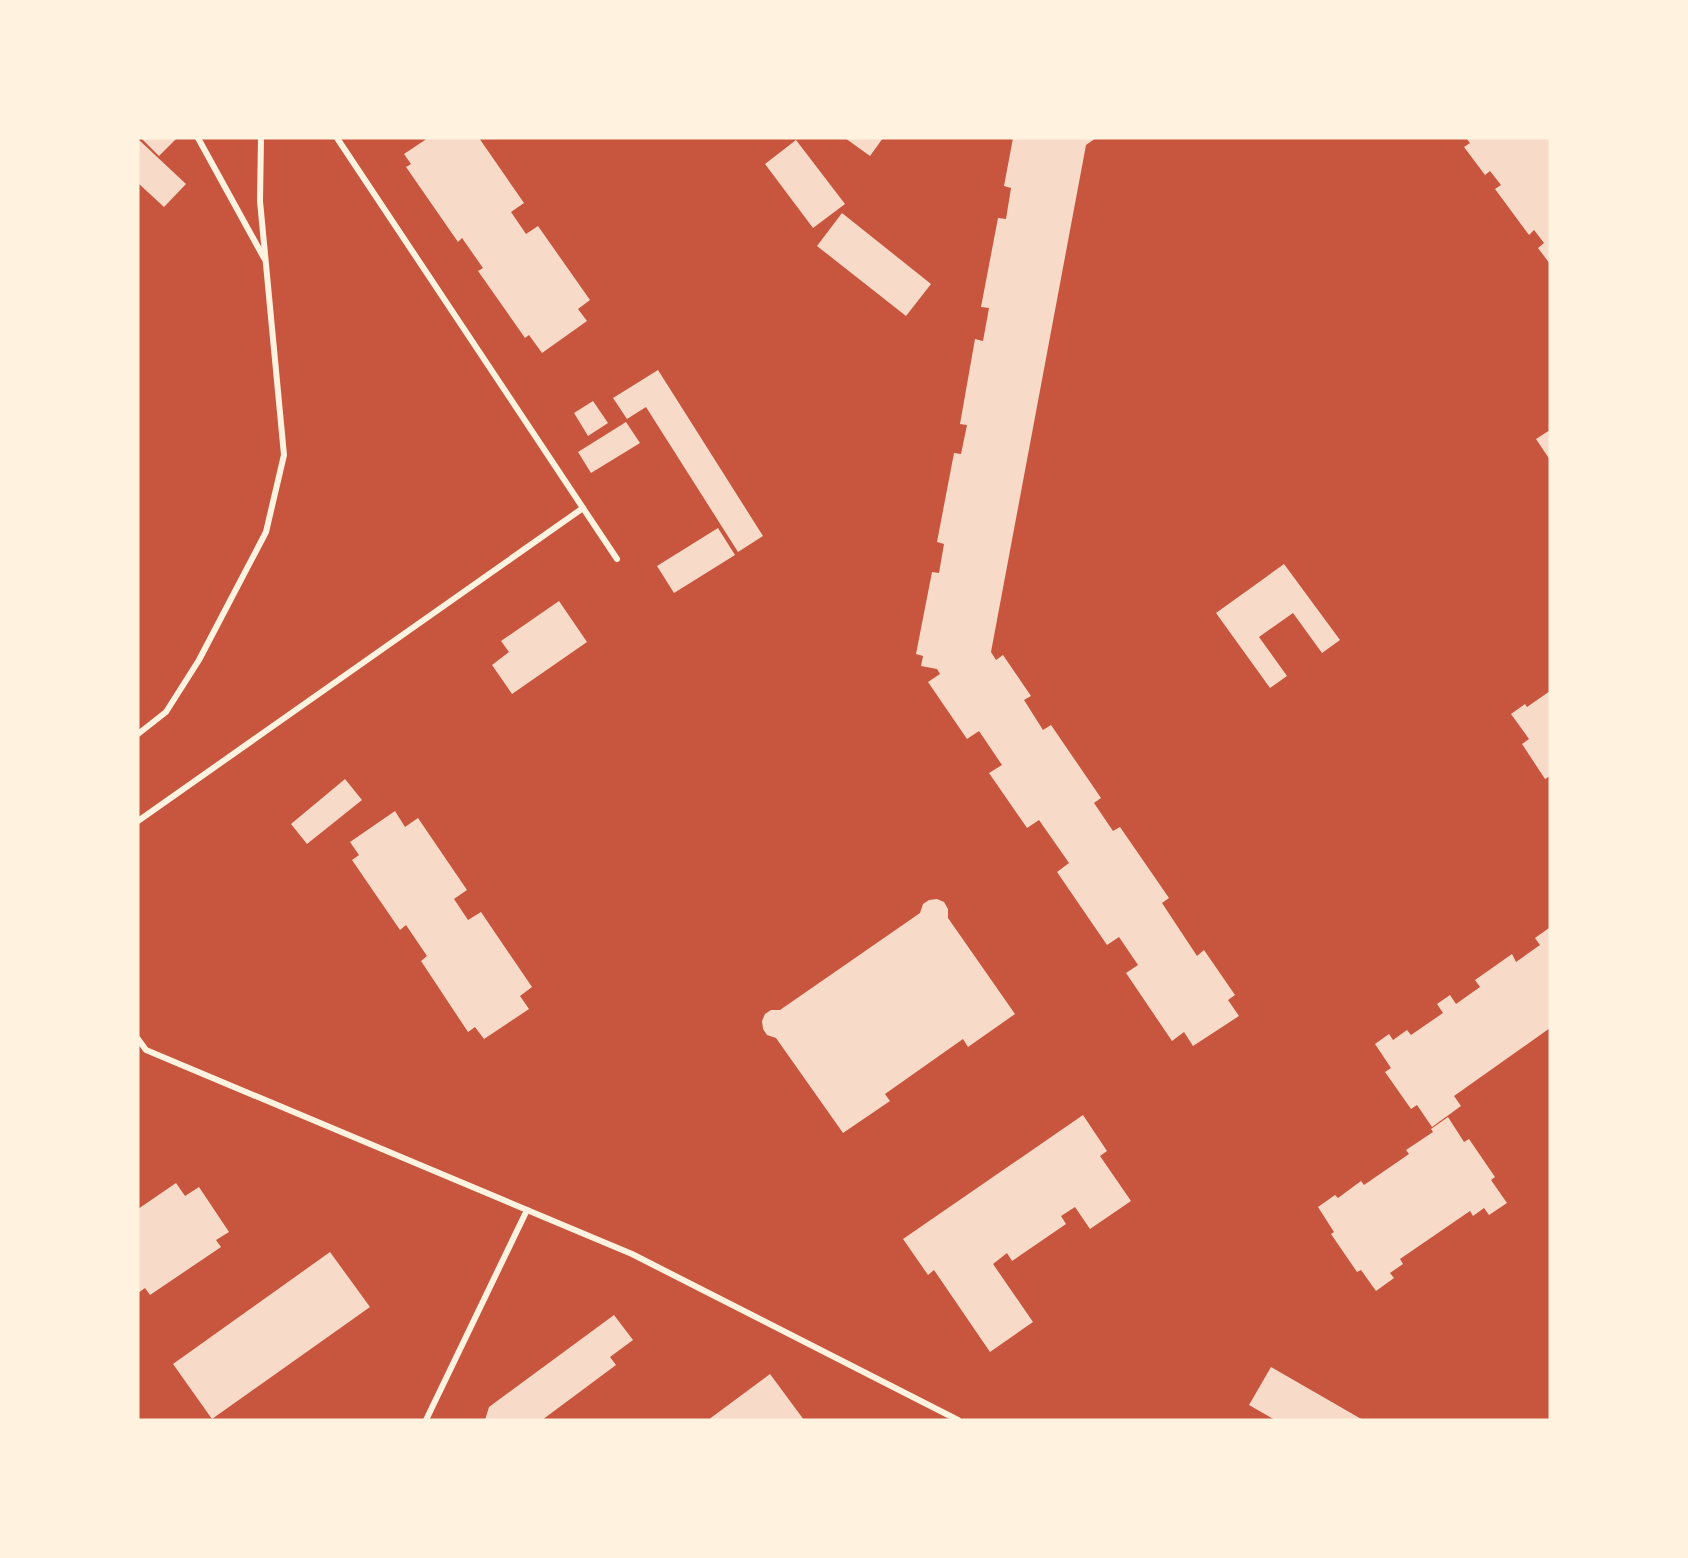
<svg xmlns="http://www.w3.org/2000/svg" width="1688" height="1558" font-family="'Asap Condensed',sans-serif">
<style>
.building{fill:#f7dbc8}
.lines{fill:none;stroke-linecap:round;stroke-linejoin:round}
.minor{stroke:#fff3e0;stroke-width:6}
</style>
<rect width="100%" height="100%" fill="#c8553d"/>
<g class="building">
<path d="M 141,138 L 177,138 L 159,156 Z"/>
<path d="M 428,138 L 479,138 L 524,203 L 511,212 L 526,234 L 538,226 L 590,300 L 578,309 L 587,321 L 542,353 L 529,335 L 525,338 L 478,271 L 483,268 L 462,238 L 458,242 L 406,167 L 411,164 L 404,154 Z"/>
<path d="M 845,138 L 883,138 L 870,156 Z"/>
<path d="M 1013,138 L 1096,138 L 1086,145 L 991,652 L 996,660 L 1003,655 L 1005,658 L 1031,696 L 1024,700 L 1043,730 L 1051,725 L 1101,798 L 1094,803 L 1113,831 L 1120,827 L 1169,898 L 1162,903 L 1197,956 L 1204,950 L 1235,995 L 1228,1000 L 1239,1016 L 1193,1046 L 1184,1032 L 1172,1041 L 1126,973 L 1138,965 L 1119,937 L 1107,945 L 1057,872 L 1069,863 L 1039,820 L 1027,828 L 989,773 L 1002,765 L 979,731 L 967,739 L 928,682 L 940,674 L 937,669 L 921,666 L 923,656 L 916,654 L 932,572 L 939,573 L 944,544 L 937,542 L 954,453 L 961,454 L 967,425 L 960,424 L 975,339 L 983,341 L 989,308 L 981,307 L 998,218 L 1006,219 L 1011,188 L 1004,186 Z"/>
<path d="M 1466,138 L 1550,138 L 1550,264 L 1538,248 L 1544,243 L 1534,230 L 1529,235 L 1495,189 L 1501,185 L 1490,171 L 1485,175 L 1464,147 L 1470,143 Z"/>
<path d="M 138,139 L 186,184 L 164,207 L 138,183 Z"/>
<path d="M 796,140 L 845,204 L 813,228 L 765,164 Z"/>
<path d="M 842,213 L 931,284 L 906,316 L 817,246 Z"/>
<path d="M 658,370 L 763,536 L 738,552 L 646,407 L 627,419 L 613,398 Z"/>
<path d="M 593,401 L 608,423 L 588,436 L 574,413 Z"/>
<path d="M 626,422 L 640,443 L 591,473 L 578,452 Z"/>
<path d="M 1550,430 L 1550,460 L 1536,439 Z"/>
<path d="M 718,528 L 735,555 L 674,593 L 657,566 Z"/>
<path d="M 1284,564 L 1340,640 L 1322,653 L 1293,613 L 1259,637 L 1287,676 L 1270,688 L 1216,613 Z"/>
<path d="M 559,601 L 587,642 L 512,694 L 492,665 L 509,652 L 501,641 Z"/>
<path d="M 1550,691 L 1550,776 L 1545,779 L 1522,744 L 1529,739 L 1511,714 L 1525,704 L 1527,707 Z"/>
<path d="M 345,779 L 362,800 L 307,844 L 291,824 Z"/>
<path d="M 395,811 L 405,827 L 418,818 L 467,890 L 454,899 L 468,920 L 481,912 L 532,987 L 520,996 L 529,1009 L 484,1039 L 475,1027 L 468,1032 L 421,961 L 427,956 L 406,925 L 400,930 L 352,860 L 359,855 L 350,842 Z"/>
<path d="M 937,899 L 944,902 L 948,909 L 948,918 L 1015,1014 L 968,1047 L 963,1039 L 885,1094 L 890,1101 L 843,1133 L 776,1038 L 767,1035 L 763,1029 L 762,1021 L 765,1014 L 771,1010 L 780,1010 L 920,913 L 923,904 L 929,900 Z"/>
<path d="M 1549,928 L 1550,1028 L 1454,1096 L 1461,1106 L 1432,1127 L 1417,1105 L 1411,1109 L 1385,1072 L 1391,1068 L 1375,1044 L 1389,1034 L 1393,1040 L 1407,1030 L 1411,1035 L 1443,1013 L 1437,1004 L 1450,995 L 1456,1004 L 1480,987 L 1475,980 L 1512,954 L 1516,962 L 1540,945 L 1535,938 Z"/>
<path d="M 1083,1115 L 1107,1151 L 1100,1156 L 1131,1201 L 1090,1229 L 1075,1207 L 1061,1216 L 1066,1224 L 1012,1261 L 1007,1253 L 993,1264 L 1033,1322 L 990,1352 L 934,1270 L 928,1275 L 903,1239 Z"/>
<path d="M 1448,1117 L 1464,1142 L 1469,1139 L 1495,1177 L 1491,1180 L 1507,1203 L 1489,1215 L 1484,1208 L 1473,1216 L 1470,1211 L 1400,1259 L 1403,1264 L 1390,1273 L 1394,1278 L 1376,1291 L 1361,1270 L 1357,1272 L 1331,1234 L 1334,1232 L 1318,1207 L 1335,1195 L 1338,1198 L 1361,1181 L 1364,1185 L 1409,1154 L 1406,1150 L 1433,1132 L 1431,1129 Z"/>
<path d="M 176,1183 L 185,1196 L 199,1187 L 229,1232 L 216,1240 L 221,1247 L 150,1295 L 145,1288 L 138,1293 L 138,1209 Z"/>
<path d="M 330,1252 L 370,1307 L 212,1419 L 173,1364 Z"/>
<path d="M 614,1315 L 633,1340 L 610,1357 L 616,1365 L 542,1420 L 485,1420 L 489,1407 Z"/>
<path d="M 1271,1367 L 1363,1420 L 1275,1420 L 1249,1405 Z"/>
<path d="M 770,1374 L 804,1420 L 708,1420 Z"/>
</g>
<g class="lines">
<g class="minor">
<path d="M 198,138 L 264,258"/>
<path d="M 583,508 L 617,559"/>
<path d="M 138,734 L 166,712 L 199,660 L 266,532 L 284,455 L 260,201 L 261,138"/>
<path d="M 138,821 L 583,508 L 337,138"/>
<path d="M 138,1039 L 146,1050 L 632,1254 L 958,1420"/>
<path d="M 426,1420 L 527,1210"/>
</g>
</g>
<rect width="1688" height="1558" fill="none" stroke="#fff3e0" stroke-width="279"/>
</svg>
